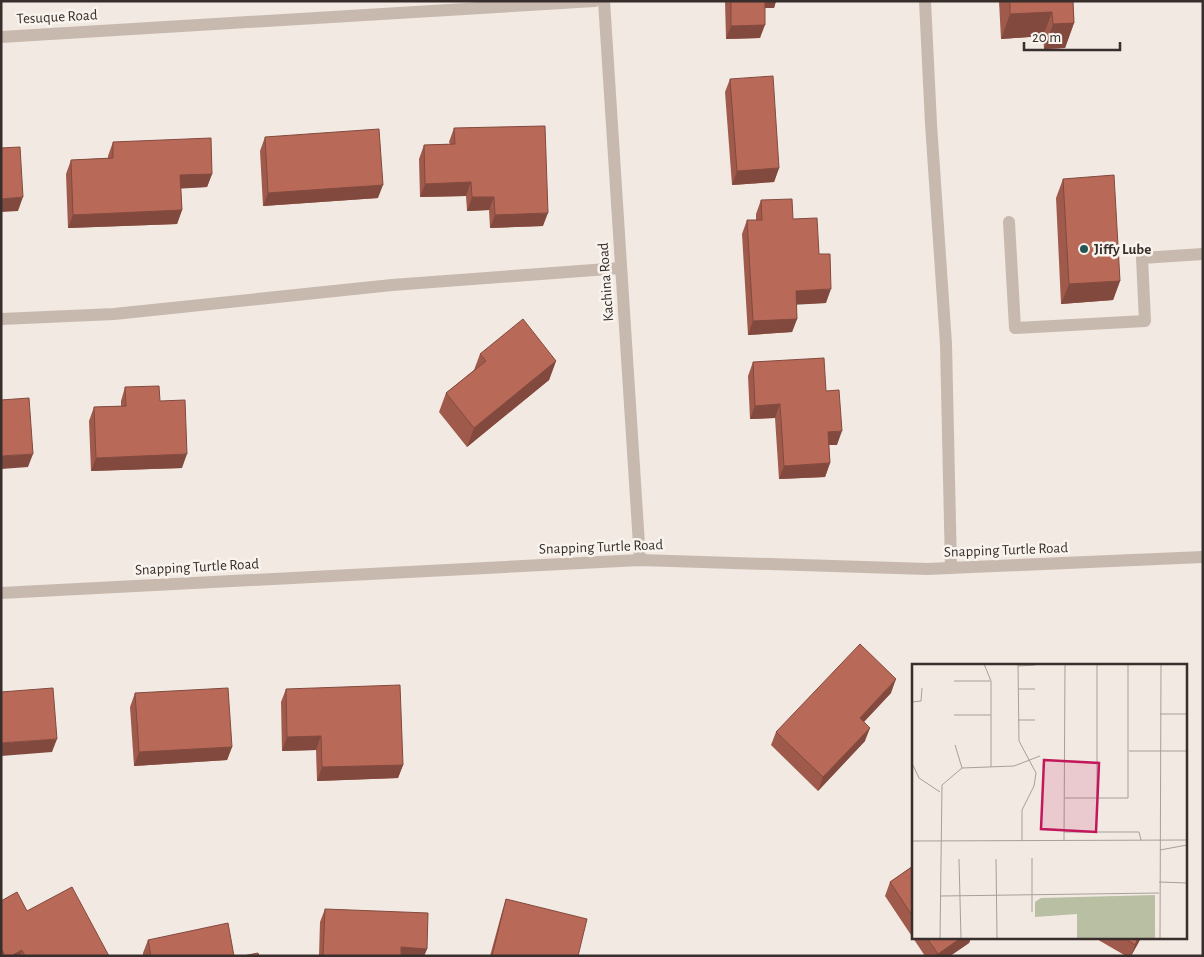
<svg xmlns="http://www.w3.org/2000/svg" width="1204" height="957" font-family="'Alegreya Sans',sans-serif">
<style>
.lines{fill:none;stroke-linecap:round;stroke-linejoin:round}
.service{stroke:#c8b9af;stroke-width:12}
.minor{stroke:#c8b9af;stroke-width:12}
.wall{fill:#9f5a4c}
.shaded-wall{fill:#824a3e}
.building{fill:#b96958;stroke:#824a3e}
.poi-dot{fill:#265555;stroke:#f9f3ee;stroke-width:2}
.labels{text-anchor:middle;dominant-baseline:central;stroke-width:5;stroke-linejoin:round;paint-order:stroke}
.street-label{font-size:15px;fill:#382f2c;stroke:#f9f3ee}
.poi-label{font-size:15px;font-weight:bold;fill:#382f2c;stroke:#f9f3ee;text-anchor:start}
.inset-road{fill:none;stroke:#a79f99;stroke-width:1}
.view{fill:#c2185b;fill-opacity:0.15;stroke:#c2185b;stroke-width:2.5}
.inset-edge{fill:none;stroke:#382f2c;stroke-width:2.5}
</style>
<rect width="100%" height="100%" fill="#f1e9e2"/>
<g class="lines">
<g class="service">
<path d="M 925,1 L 931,124 L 946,344 L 951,568"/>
<path d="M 1009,222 L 1015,328 L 1145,321 L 1142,258 L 1203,254"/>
<path d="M 1,319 L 114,314 L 392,285 L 621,268"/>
</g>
<g class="minor">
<path d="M 604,1 L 640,560"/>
<path d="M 1,37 L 595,1"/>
<path d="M 1,593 L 640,560 L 927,569 L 1203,557"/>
</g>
</g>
<g class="wall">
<path d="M 725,1 L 776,1 L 774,8 L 765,8 L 760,38 L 726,39 Z"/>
<path d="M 999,1 L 1073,1 L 1074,23 L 1065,48 L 1044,49 L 1043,36 L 1001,39 Z"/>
<path d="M 730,79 L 779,168 L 774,182 L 732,185 L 725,92 Z"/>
<path d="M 454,128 L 543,226 L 490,228 L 489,210 L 467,211 L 466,196 L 420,197 L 419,159 L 424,145 L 450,144 L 449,142 Z"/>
<path d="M 265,137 L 378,198 L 263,206 L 260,151 Z"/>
<path d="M 113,142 L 212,174 L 207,187 L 181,188 L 182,210 L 177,224 L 68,228 L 66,174 L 71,160 L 108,158 L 108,156 Z"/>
<path d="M 1063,179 L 1120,281 L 1113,300 L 1061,304 L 1056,198 Z"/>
<path d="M 761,200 L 793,219 L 819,254 L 826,303 L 796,304 L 797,319 L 792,332 L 748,335 L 742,234 L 747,220 L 756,220 L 756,214 Z"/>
<path d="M 480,354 L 556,361 L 549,380 L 467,447 L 439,412 L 446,393 L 474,370 Z"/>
<path d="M 753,362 L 826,391 L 837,445 L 829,445 L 830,463 L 825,477 L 779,479 L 775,418 L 750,419 L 748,376 Z"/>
<path d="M 125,387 L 160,401 L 182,468 L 91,471 L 89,421 L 94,407 L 121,406 L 121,401 Z"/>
<path d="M 286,689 L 403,765 L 398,778 L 317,781 L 316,750 L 282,751 L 281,702 Z"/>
<path d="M 135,693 L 232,747 L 227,760 L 134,766 L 130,707 Z"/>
<path d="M 891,693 L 864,722 L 865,741 L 818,791 L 771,745 L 776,732 Z"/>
<path d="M 913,866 L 913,938 L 885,896 L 890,882 Z"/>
<path d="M 506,899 L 578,956 L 490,956 L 502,912 Z"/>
<path d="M 1,901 L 27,911 L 109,956 L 1,956 Z"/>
<path d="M 325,909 L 427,949 L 424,956 L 319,956 L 320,922 Z"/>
<path d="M 913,938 L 971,938 L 969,943 L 950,956 L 925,956 Z"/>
<path d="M 1095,938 L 1141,938 L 1131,956 L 1126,956 Z"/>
<path d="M 148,940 L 234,956 L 143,956 L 143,953 Z"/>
</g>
<g class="shaded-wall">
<path d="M 762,1 L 776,1 L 774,8 L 760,8 Z"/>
<path d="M 1052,12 L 1043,36 L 1001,39 L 1010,14 Z"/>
<path d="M 1074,23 L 1065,48 L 1044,49 L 1053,24 Z"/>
<path d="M 765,25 L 760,38 L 726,39 L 731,26 Z"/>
<path d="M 779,168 L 774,182 L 732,185 L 737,171 Z"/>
<path d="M 212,174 L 207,187 L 175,189 L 180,175 Z"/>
<path d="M 471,182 L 466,196 L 420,197 L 425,184 Z"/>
<path d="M 383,185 L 378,198 L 263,206 L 268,193 Z"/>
<path d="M 23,197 L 18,211 L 1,212 L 1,199 Z"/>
<path d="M 472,197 L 494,197 L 489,210 L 467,211 Z"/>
<path d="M 182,210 L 177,224 L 68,228 L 73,215 Z"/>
<path d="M 548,213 L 543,226 L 490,228 L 495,215 Z"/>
<path d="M 1120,281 L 1113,300 L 1061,304 L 1069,284 Z"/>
<path d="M 831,289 L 826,303 L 791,305 L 796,291 Z"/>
<path d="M 797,319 L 792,332 L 748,335 L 753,321 Z"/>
<path d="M 556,361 L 549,380 L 467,447 L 474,428 Z"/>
<path d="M 780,404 L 775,418 L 750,419 L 755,406 Z"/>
<path d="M 842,431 L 837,445 L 823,445 L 828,432 Z"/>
<path d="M 33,454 L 28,467 L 1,469 L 1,456 Z"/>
<path d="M 187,454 L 182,468 L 91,471 L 96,458 Z"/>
<path d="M 830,463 L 825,477 L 779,479 L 784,466 Z"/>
<path d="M 896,679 L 891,693 L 855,731 L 860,718 Z"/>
<path d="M 870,728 L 865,741 L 818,791 L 823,777 Z"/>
<path d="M 321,736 L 316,750 L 282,751 L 287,737 Z"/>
<path d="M 57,739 L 52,752 L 1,756 L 1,743 Z"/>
<path d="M 232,747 L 227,760 L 134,766 L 139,752 Z"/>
<path d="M 403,765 L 398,778 L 317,781 L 322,767 Z"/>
<path d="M 961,938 L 971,938 L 969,943 L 950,956 L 937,956 L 938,954 Z"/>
<path d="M 1138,938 L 1141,938 L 1131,956 L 1135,945 Z"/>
<path d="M 401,947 L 427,949 L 424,956 L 398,956 Z"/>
<path d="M 22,950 L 20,956 L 11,956 Z"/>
</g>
<g class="building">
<path d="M 731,1 L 765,1 L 765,25 L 731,26 Z"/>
<path d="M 1010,1 L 1073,1 L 1074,23 L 1053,24 L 1052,12 L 1010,14 Z"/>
<path d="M 773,76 L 779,168 L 737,171 L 730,79 Z"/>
<path d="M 545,126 L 548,213 L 495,215 L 494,197 L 472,197 L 471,182 L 425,184 L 424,145 L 455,144 L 454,128 Z"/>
<path d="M 379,129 L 383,185 L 268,193 L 265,137 Z"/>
<path d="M 211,138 L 212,174 L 180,175 L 182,210 L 73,215 L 71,160 L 113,158 L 113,142 Z"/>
<path d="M 20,147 L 23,197 L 1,199 L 1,148 Z"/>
<path d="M 1114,175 L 1120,281 L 1069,284 L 1063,179 Z"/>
<path d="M 792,199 L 793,219 L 817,218 L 819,254 L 830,254 L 831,289 L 796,291 L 797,319 L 753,321 L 747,220 L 762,220 L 761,200 Z"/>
<path d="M 523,319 L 556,361 L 474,428 L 446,393 L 486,361 L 480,354 Z"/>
<path d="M 824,358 L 826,391 L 839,390 L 842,431 L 828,432 L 830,463 L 784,466 L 780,404 L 755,406 L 753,362 Z"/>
<path d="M 159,386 L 160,401 L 185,400 L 187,454 L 96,458 L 94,407 L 126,406 L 125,387 Z"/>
<path d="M 29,398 L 33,454 L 1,456 L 1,400 Z"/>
<path d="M 860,644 L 896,679 L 860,718 L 870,728 L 823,777 L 776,732 Z"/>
<path d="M 400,685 L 403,765 L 322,767 L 321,736 L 287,737 L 286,689 Z"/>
<path d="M 53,688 L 57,739 L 1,743 L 1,692 Z"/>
<path d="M 228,688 L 232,747 L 139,752 L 135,693 Z"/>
<path d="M 913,866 L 913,917 L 890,882 Z"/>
<path d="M 72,887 L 109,956 L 25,956 L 22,950 L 11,956 L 5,956 L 1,948 L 1,901 L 17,892 L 27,911 Z"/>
<path d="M 506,899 L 587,919 L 578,956 L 492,956 Z"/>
<path d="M 325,909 L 428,913 L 427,949 L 401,947 L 401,956 L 323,956 Z"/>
<path d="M 228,923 L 234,956 L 151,956 L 148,940 Z"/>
<path d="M 927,938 L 961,938 L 938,954 Z"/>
<path d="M 1124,938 L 1138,938 L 1135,945 Z"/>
<path d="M 258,953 L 259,956 L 243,956 Z"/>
</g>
<circle class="poi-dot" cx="1084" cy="249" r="5"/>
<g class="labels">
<g class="street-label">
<text transform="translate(57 17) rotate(-3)">Tesuque Road</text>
<text transform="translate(606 282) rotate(-94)">Kachina Road</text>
<text transform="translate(601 547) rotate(-2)">Snapping Turtle Road</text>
<text transform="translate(1006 550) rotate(-2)">Snapping Turtle Road</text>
<text transform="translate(197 567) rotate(-3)">Snapping Turtle Road</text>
</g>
<g class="poi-label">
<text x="1094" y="249">Jiffy Lube</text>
</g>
</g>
<g transform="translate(912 664)">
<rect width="275" height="275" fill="#f1e9e2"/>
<path d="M 243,231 L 243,275 L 165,275 L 165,250 L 123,253 L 123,238 L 129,234 Z" fill="#b8bfa3"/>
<path class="inset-road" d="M 72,0 L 79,17 L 79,103M 106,0 L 107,77 L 124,109 L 122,122 L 110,146 L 110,177M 185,0 L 185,134M 106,2 L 123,1M 42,17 L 78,17M 106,25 L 123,25M 0,38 L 9,37 L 10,24M 248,50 L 275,50M 42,51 L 79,51M 106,56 L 123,56M 43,81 L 50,104M 217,87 L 275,87M 0,99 L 7,114 L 28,128M 153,134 L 216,134 L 216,0M 152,168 L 227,168 L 229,176M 152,176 L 153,0M 0,177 L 275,176M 248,186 L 275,181M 120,194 L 120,248M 47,195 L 49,275M 84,195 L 85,274M 247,218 L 275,219M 29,232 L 247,229M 28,275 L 30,121 L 50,104 L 102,102 L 128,92M 248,275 L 249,0"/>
<path class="view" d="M 132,96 L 187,99 L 184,168 L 129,165 Z"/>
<rect width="275" height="275" class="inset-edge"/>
</g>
<rect width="1204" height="957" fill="none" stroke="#382f2c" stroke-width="5"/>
<path d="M1024 42v8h96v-8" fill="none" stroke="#382f2c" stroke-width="2.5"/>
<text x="1032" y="42" font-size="15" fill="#382f2c" stroke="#f9f3ee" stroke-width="4" paint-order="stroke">20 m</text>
</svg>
